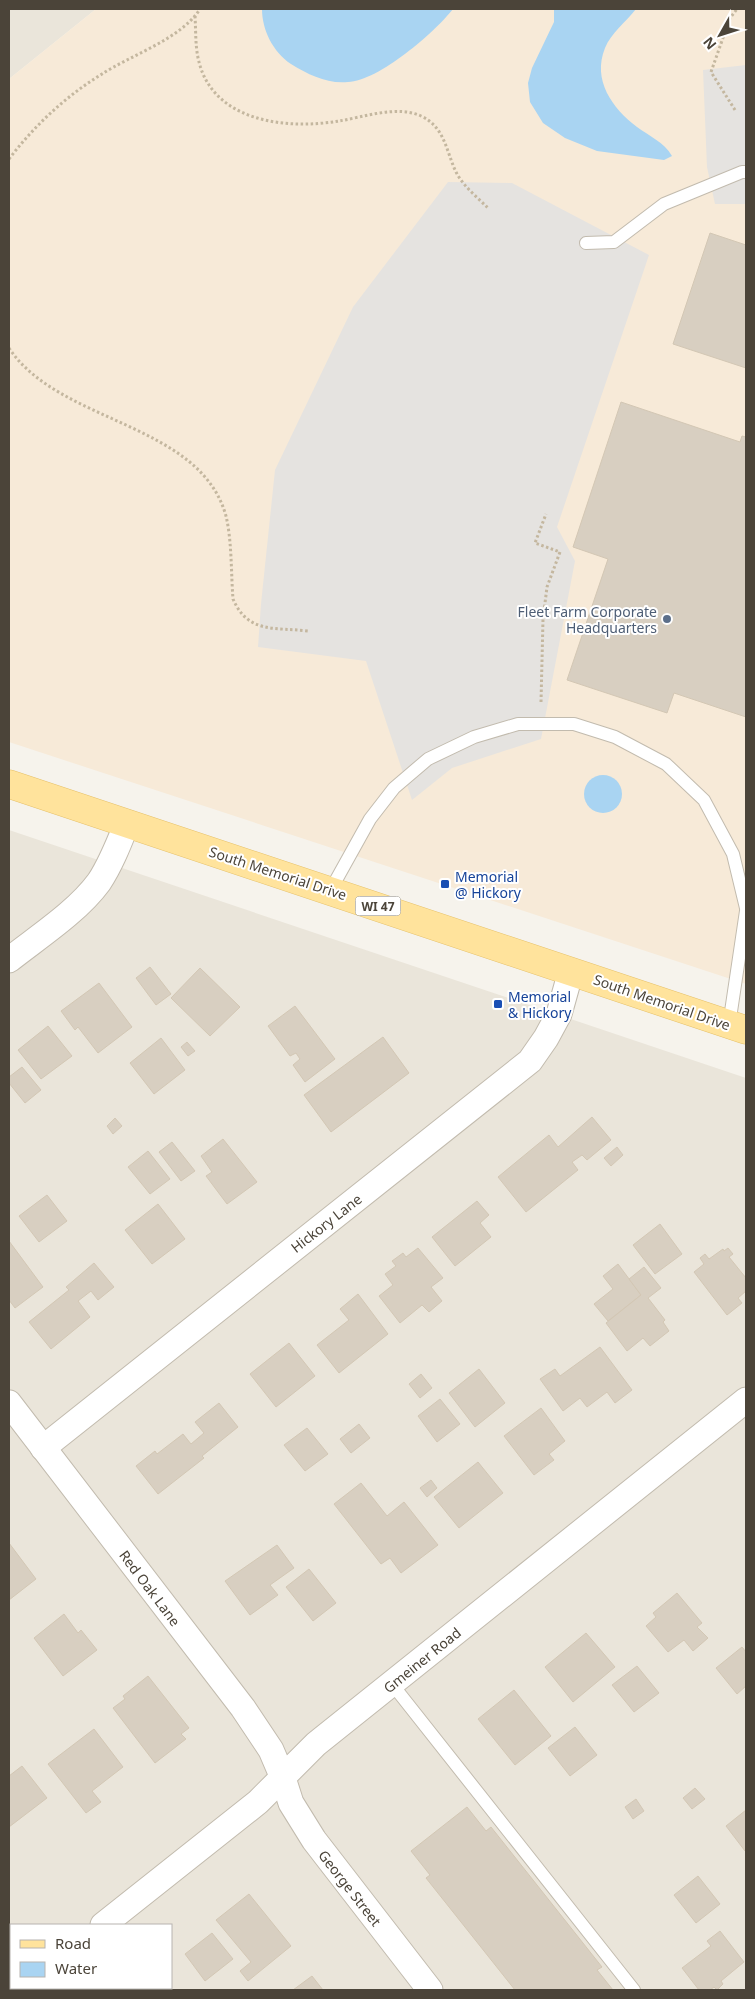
<svg xmlns="http://www.w3.org/2000/svg" width="755" height="1999" font-family="'Noto Sans',sans-serif">
<style>
.residential{fill:#eae5da;fill-rule:evenodd}
.commercial{fill:#f7ead8}
.parking{fill:#e5e3e0}
.water{fill:#a9d4f2}
.building{fill:#d8cfc1;stroke:#d3c7b4}
.lines{fill:none;stroke-linecap:round;stroke-linejoin:round}
.lane-casing{stroke:#c2bbae;stroke-width:14}
.street-casing{stroke:#c2bbae;stroke-width:27}
.primary-casing{stroke:#e6c16a;stroke-width:29}
.path{stroke:#c4b79f;stroke-width:3;stroke-dasharray:2.5 2.5;stroke-linecap:butt}
.lane{stroke:#fff;stroke-width:12}
.street{stroke:#fff;stroke-width:25}
.primary{stroke:#ffe39c;stroke-width:28}
.service-dot{fill:#5c6f8a;stroke:#fff;stroke-width:2}
.transit-dot{fill:#1a4fb4;stroke:#fff;stroke-width:2}
.labels{text-anchor:middle;dominant-baseline:central;stroke-width:4;stroke-linejoin:round;paint-order:stroke}
.shield{fill:#fff;stroke:#817c74;stroke-width:1}
.shield-label{font-size:12px;font-weight:bold;fill:#4b4439}
.service-label{font-size:14px;fill:#4e5e75;stroke:#fff;text-anchor:end}
.street-label{font-size:14px;fill:#4b4439;stroke:#fff}
.transit-label{font-size:14px;fill:#164399;stroke:#fff;text-anchor:start}
</style>
<rect width="100%" height="100%" fill="#f6f3ec"/>
<g class="residential">
<path d="M 9,9 L 96,9 L 9,79 Z"/>
<path d="M 9,830 L 746,1078 L 746,1990 L 9,1990 ZM 11,1925 L 171,1925 L 171,1988 L 11,1988 Z"/>
</g>
<path class="commercial" d="M 96,9 L 746,9 L 746,984 L 9,742 L 9,79 Z"/>
<g class="parking">
<path d="M 746,65 L 746,204 L 715,204 L 707,167 L 703,70 Z"/>
<path d="M 448,182 L 512,183 L 649,255 L 557,527 L 575,561 L 541,739 L 452,768 L 412,800 L 366,661 L 258,647 L 261,604 L 275,470 L 353,307 Z"/>
</g>
<g class="water">
<path d="M 262,9 L 453,9 C 435,32 379,81 348,82 C 327,84 309,75 291,64 C 273,52 262,30 262,9 Z"/>
<path d="M 554,9 L 636,9 C 626,22 611,33 605,48 C 592,80 612,108 637,127 C 649,136 664,142 672,156 L 664,160 L 597,151 L 565,138 L 543,123 L 530,102 L 528,83 L 532,68 L 554,22 Z"/>
<circle cx="603" cy="794" r="19"/>
</g>
<g class="building">
<path d="M 710,233 L 746,245 L 746,368 L 673,344 Z"/>
<path d="M 621,402 L 740,442 L 742,436 L 746,437 L 746,435 L 746,717 L 674,693 L 667,713 L 567,680 L 608,559 L 573,547 Z"/>
<path d="M 150,967 L 171,994 L 156,1005 L 136,978 Z"/>
<path d="M 200,968 L 240,1007 L 210,1036 L 171,998 Z"/>
<path d="M 99,983 L 132,1027 L 98,1053 L 78,1027 L 75,1030 L 61,1011 Z"/>
<path d="M 295,1006 L 335,1059 L 305,1082 L 293,1065 L 300,1059 L 296,1053 L 290,1056 L 268,1026 Z"/>
<path d="M 48,1026 L 72,1056 L 41,1079 L 18,1050 Z"/>
<path d="M 383,1037 L 409,1073 L 331,1132 L 304,1095 Z"/>
<path d="M 161,1038 L 185,1070 L 154,1094 L 130,1063 Z"/>
<path d="M 187,1042 L 195,1051 L 188,1056 L 181,1047 Z"/>
<path d="M 22,1067 L 41,1090 L 25,1103 L 9,1083 L 9,1077 Z"/>
<path d="M 592,1117 L 611,1140 L 587,1160 L 582,1155 L 572,1162 L 578,1170 L 526,1212 L 498,1177 L 549,1135 L 558,1147 Z"/>
<path d="M 115,1118 L 122,1126 L 113,1134 L 107,1126 Z"/>
<path d="M 223,1139 L 257,1182 L 227,1204 L 206,1176 L 212,1172 L 201,1156 Z"/>
<path d="M 172,1142 L 195,1171 L 181,1181 L 159,1152 Z"/>
<path d="M 617,1147 L 623,1155 L 611,1166 L 604,1158 Z"/>
<path d="M 148,1151 L 170,1179 L 150,1194 L 128,1167 Z"/>
<path d="M 47,1195 L 67,1221 L 39,1242 L 19,1216 Z"/>
<path d="M 477,1201 L 489,1215 L 480,1223 L 491,1237 L 455,1266 L 432,1237 Z"/>
<path d="M 158,1204 L 185,1239 L 152,1264 L 125,1230 Z"/>
<path d="M 660,1224 L 682,1254 L 655,1274 L 633,1245 Z"/>
<path d="M 9,1241 L 43,1287 L 15,1308 L 9,1300 Z"/>
<path d="M 418,1248 L 443,1278 L 431,1287 L 442,1301 L 429,1312 L 422,1305 L 400,1323 L 379,1296 L 393,1285 L 385,1274 L 396,1266 L 392,1261 L 403,1253 L 406,1257 Z"/>
<path d="M 728,1248 L 733,1254 L 729,1257 L 746,1278 L 746,1291 L 738,1298 L 742,1303 L 727,1315 L 694,1272 L 704,1264 L 700,1258 L 705,1254 L 709,1259 L 723,1249 L 724,1251 Z"/>
<path d="M 94,1263 L 114,1287 L 98,1300 L 91,1291 L 78,1301 L 90,1317 L 51,1349 L 29,1322 L 69,1290 L 66,1287 Z"/>
<path d="M 618,1264 L 641,1295 L 608,1321 L 594,1304 L 613,1289 L 603,1276 Z"/>
<path d="M 644,1267 L 661,1288 L 648,1298 L 665,1320 L 663,1322 L 669,1331 L 650,1346 L 643,1338 L 627,1351 L 606,1323 L 641,1295 L 629,1279 Z"/>
<path d="M 358,1294 L 388,1334 L 339,1373 L 317,1345 L 349,1320 L 340,1309 Z"/>
<path d="M 289,1343 L 315,1376 L 276,1407 L 250,1374 Z"/>
<path d="M 600,1347 L 632,1390 L 615,1403 L 607,1392 L 587,1407 L 580,1398 L 563,1411 L 540,1379 L 555,1369 L 560,1376 Z"/>
<path d="M 479,1369 L 505,1403 L 475,1427 L 449,1393 Z"/>
<path d="M 421,1374 L 432,1388 L 420,1398 L 409,1384 Z"/>
<path d="M 440,1399 L 460,1424 L 437,1442 L 418,1416 Z"/>
<path d="M 219,1403 L 238,1427 L 202,1456 L 204,1458 L 158,1494 L 136,1466 L 155,1451 L 157,1454 L 183,1434 L 191,1444 L 204,1433 L 195,1422 Z"/>
<path d="M 541,1408 L 565,1441 L 549,1454 L 554,1460 L 534,1475 L 504,1436 Z"/>
<path d="M 359,1424 L 370,1438 L 351,1453 L 340,1439 Z"/>
<path d="M 307,1428 L 328,1454 L 305,1471 L 284,1445 Z"/>
<path d="M 478,1462 L 503,1493 L 459,1528 L 434,1497 Z"/>
<path d="M 431,1480 L 437,1488 L 427,1497 L 420,1488 Z"/>
<path d="M 361,1483 L 387,1516 L 404,1502 L 438,1545 L 401,1573 L 390,1558 L 381,1564 L 334,1504 Z"/>
<path d="M 9,1543 L 36,1579 L 9,1600 Z"/>
<path d="M 277,1545 L 294,1568 L 270,1585 L 278,1595 L 250,1615 L 225,1581 Z"/>
<path d="M 309,1569 L 336,1603 L 313,1621 L 286,1587 Z"/>
<path d="M 677,1593 L 702,1623 L 697,1627 L 708,1638 L 693,1651 L 684,1640 L 668,1652 L 646,1626 L 656,1617 L 653,1613 Z"/>
<path d="M 64,1614 L 78,1633 L 81,1630 L 97,1650 L 63,1676 L 34,1638 Z"/>
<path d="M 586,1633 L 615,1667 L 573,1702 L 545,1667 Z"/>
<path d="M 742,1647 L 746,1652 L 746,1686 L 737,1694 L 716,1668 Z"/>
<path d="M 637,1666 L 659,1693 L 634,1712 L 612,1685 Z"/>
<path d="M 148,1676 L 189,1728 L 181,1734 L 186,1739 L 155,1763 L 113,1708 L 125,1699 L 123,1696 Z"/>
<path d="M 514,1690 L 551,1736 L 515,1765 L 478,1719 Z"/>
<path d="M 575,1727 L 597,1755 L 570,1776 L 548,1748 Z"/>
<path d="M 94,1729 L 123,1767 L 92,1791 L 101,1802 L 86,1813 L 48,1764 Z"/>
<path d="M 22,1766 L 47,1798 L 9,1827 L 9,1776 Z"/>
<path d="M 695,1788 L 705,1799 L 692,1809 L 683,1798 Z"/>
<path d="M 636,1799 L 644,1811 L 633,1819 L 625,1807 Z"/>
<path d="M 467,1807 L 486,1831 L 491,1827 L 602,1967 L 597,1970 L 613,1990 L 515,1990 L 426,1878 L 430,1875 L 411,1851 Z"/>
<path d="M 746,1810 L 746,1850 L 745,1851 L 726,1826 Z"/>
<path d="M 698,1876 L 720,1904 L 696,1923 L 674,1895 Z"/>
<path d="M 249,1894 L 291,1946 L 248,1981 L 240,1971 L 251,1962 L 216,1920 Z"/>
<path d="M 720,1931 L 744,1962 L 721,1981 L 723,1984 L 717,1990 L 714,1987 L 710,1990 L 699,1990 L 682,1968 L 711,1946 L 707,1941 Z"/>
<path d="M 212,1933 L 233,1959 L 205,1981 L 185,1954 Z"/>
<path d="M 312,1976 L 323,1990 L 293,1990 Z"/>
</g>
<g class="lines">
<defs>
<g id="lane">
<path d="M 586,243 L 614,242 L 664,204 L 742,172 L 746,172"/>
<path d="M 330,891 L 370,819 L 394,788 L 428,759 L 474,737 L 518,724 L 574,724 L 615,737 L 666,764 L 704,800 L 733,854 L 746,908"/>
<path d="M 729,1025 L 746,911"/>
<path d="M 392,1684 L 634,1990"/>
</g>
<g id="street">
<path d="M 9,960 C 38,937 77,912 99,882 C 111,864 119,843 127,823"/>
<path d="M 9,1403 L 243,1708 L 271,1750 L 283,1778 L 291,1803 L 314,1840 L 430,1990"/>
<path d="M 43,1448 L 530,1061 L 546,1038 L 559,1014 L 571,971"/>
<path d="M 103,1925 L 258,1802 L 316,1744 L 746,1400"/>
<path d="M 21,1990 L 24,1988"/>
</g>
<path id="primary" d="M 9,784 L 746,1030"/>
</defs>
<use href="#lane" class="lane-casing"/>
<use href="#street" class="street-casing"/>
<use href="#primary" class="primary-casing"/>
<g class="path">
<path d="M 195,16 C 196,31 195,47 199,62 C 214,122 287,130 339,121 C 364,117 397,105 421,116 C 445,127 446,151 456,172 C 463,186 478,198 489,209"/>
<path d="M 735,110 L 711,72 L 730,18 L 737,9"/>
<path d="M 9,159 C 34,126 66,96 102,74 C 131,55 181,39 200,9"/>
<path d="M 9,348 C 59,424 200,422 226,516 C 232,541 231,574 233,599 C 248,634 275,627 308,631"/>
<path d="M 541,702 L 543,619 L 547,587 L 560,552 L 535,543 L 546,514"/>
</g>
<use href="#lane" class="lane"/>
<use href="#street" class="street"/>
<use href="#primary" class="primary"/>
</g>
<circle class="service-dot" cx="667" cy="619" r="5"/>
<g class="transit-dot">
<rect x="440" y="879" width="10" height="10" rx="2.5"/>
<rect x="493" y="999" width="10" height="10" rx="2.5"/>
</g>
<g class="labels">
<rect class="shield" x="355.5" y="896.5" width="45" height="19" rx="4"/>
<g class="shield-label">
<text x="378" y="906">WI 47</text>
</g>
<g class="service-label">
<text x="657" y="611">Fleet Farm Corporate<tspan x="657" dy="16">Headquarters</tspan></text>
</g>
<g class="street-label">
<text transform="translate(278 873) rotate(18)">South Memorial Drive</text>
<text transform="translate(662 1002) rotate(19)">South Memorial Drive</text>
<text transform="translate(326 1223) rotate(-38)">Hickory Lane</text>
<text transform="translate(150 1588) rotate(53)">Red Oak Lane</text>
<text transform="translate(422 1660) rotate(-39)">Gmeiner Road</text>
<text transform="translate(350 1888) rotate(52)">George Street</text>
</g>
<g class="transit-label">
<text x="455" y="876">Memorial<tspan x="455" dy="16">@ Hickory</tspan></text>
<text x="508" y="996">Memorial<tspan x="508" dy="16">&amp; Hickory</tspan></text>
</g>
</g>
<rect width="755" height="1999" fill="none" stroke="#4b4439" stroke-width="20"/>
<rect x="10" y="1924" width="162" height="65" fill="#ffffff" stroke="#b7b4b0"/>
<rect x="20" y="1940" width="25" height="8" fill="#ffe39c" stroke="#b7b4b0"/>
<text x="55" y="1949" font-size="15" fill="#4b4439">Road</text>
<rect x="20" y="1962" width="25" height="15" fill="#a9d4f2" stroke="#b7b4b0"/>
<text x="55" y="1974" font-size="15" fill="#4b4439">Water</text>
<g transform="translate(720 35) rotate(231)" stroke="#ffffff" stroke-width="4" paint-order="stroke">
<path d="M0-4L9 19L0 12L-9 19Z" fill="#4b4439"/>
<text y="-8" font-size="14" font-weight="bold" text-anchor="middle" fill="#4b4439">N</text>
</g>
</svg>
